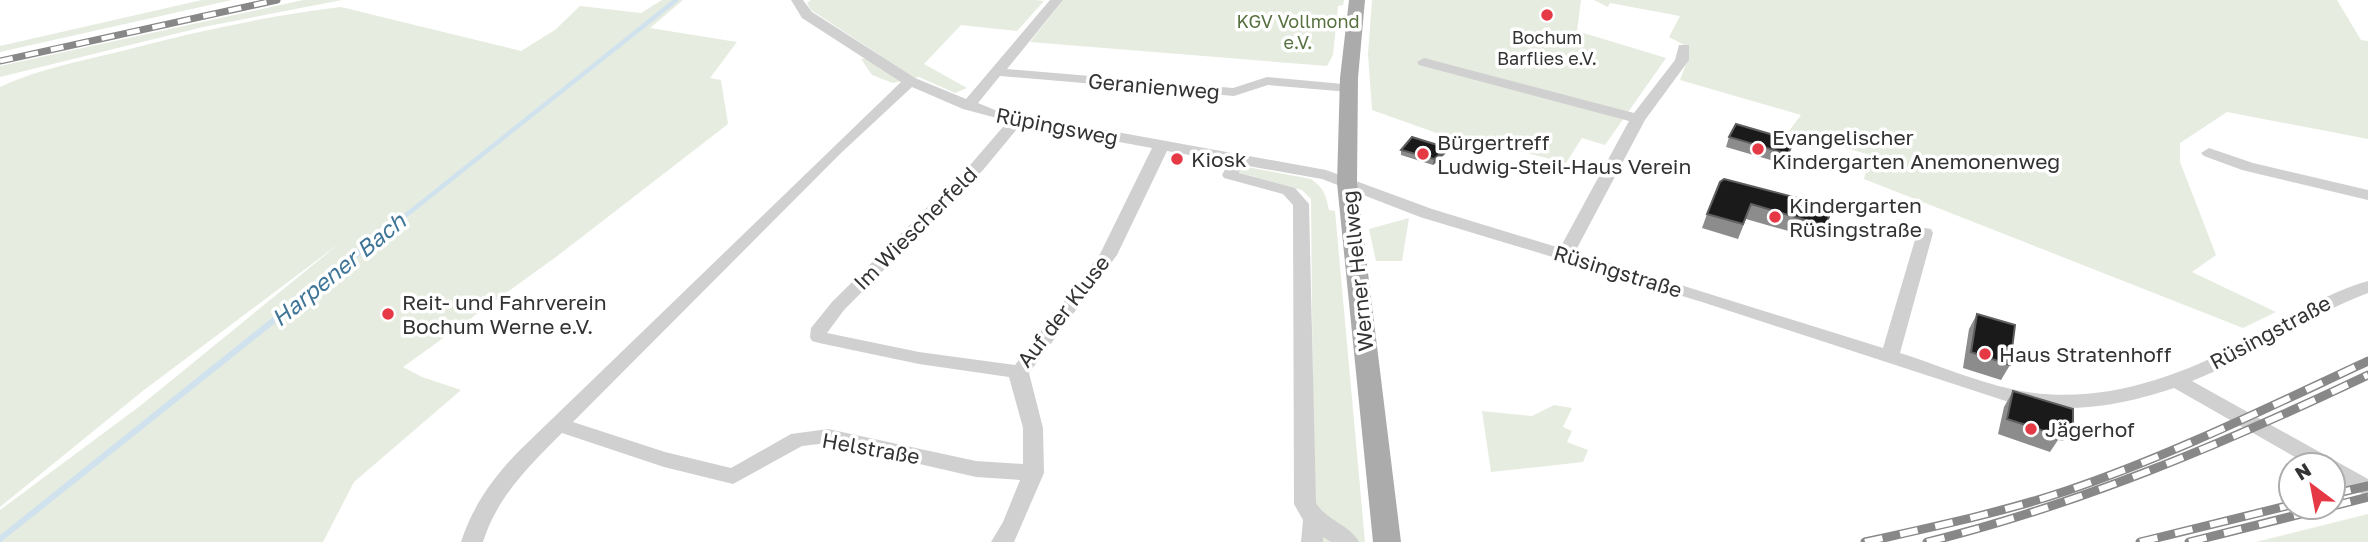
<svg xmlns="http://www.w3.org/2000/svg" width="2368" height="542" font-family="'Golos Text',sans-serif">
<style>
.green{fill:#e6ecdf}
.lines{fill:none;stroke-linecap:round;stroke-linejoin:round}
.stream-far1{stroke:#cfe2ee;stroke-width:4.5}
.stream{stroke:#cfe2ee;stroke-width:6}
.minor{fill:#d0d0d0;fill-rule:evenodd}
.major{fill:#ababab;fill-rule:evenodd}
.rail-far1-casing{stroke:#888;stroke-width:7}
.rail-casing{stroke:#888;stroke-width:9}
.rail-far1{stroke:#fff;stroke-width:4.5;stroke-dasharray:13;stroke-linecap:butt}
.rail{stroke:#fff;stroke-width:6;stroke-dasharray:18;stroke-linecap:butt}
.wall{fill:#8c8c8c}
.shaded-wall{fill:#5f5f5f}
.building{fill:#1a1a1a;stroke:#5f5f5f;stroke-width:2}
.poi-dot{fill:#e63946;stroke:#fff;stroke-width:2.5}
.labels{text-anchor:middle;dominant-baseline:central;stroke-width:7;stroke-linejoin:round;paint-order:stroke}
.far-park-label{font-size:18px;fill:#56703f;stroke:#fff}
.far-poi-label{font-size:18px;fill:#333;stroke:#fff}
.street-label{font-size:21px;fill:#333;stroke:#fff}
.poi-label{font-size:21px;fill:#333;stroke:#fff;text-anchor:start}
.water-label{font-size:23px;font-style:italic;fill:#3f7597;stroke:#fff}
</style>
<rect width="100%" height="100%" fill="#fff"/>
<g class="green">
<path d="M 202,0 L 232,0 L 0,52 L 0,46 Z"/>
<path d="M 303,0 L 342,0 L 203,27 L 0,77 L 0,66 Z"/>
<path d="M 662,0 L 683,0 L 650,28 L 737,42 L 710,78 L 721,80 L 728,124 L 556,257 L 403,367 L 422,377 L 461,390 L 354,482 L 323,542 L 0,542 L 0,510 L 140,406 L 340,243 L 144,390 L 0,507 L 0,87 C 36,70 76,62 114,53 C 189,33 265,16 341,7 L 521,51 L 555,30 L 580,6 L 641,13 Z"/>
<path d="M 811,0 L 1036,0 L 1044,1 L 1017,31 L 961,25 L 924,64 L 967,88 L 955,93 L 919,77 L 893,83 L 872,75 L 861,59 L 881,56 L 811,10 L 807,3 Z"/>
<path d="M 1063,0 L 1344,0 L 1343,5 L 1338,6 L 1333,55 L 1327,66 L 1030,42 Z"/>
<path d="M 1372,0 L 1581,0 L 1577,31 L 1666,58 L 1605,145 L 1582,138 L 1566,163 L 1500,146 L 1502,142 L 1476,136 L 1472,141 L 1462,138 L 1459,141 L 1372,110 L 1368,54 Z"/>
<path d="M 1594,0 L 2337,0 L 2361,40 L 2368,41 L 2368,139 L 2227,112 L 2180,143 L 2180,162 L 2216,255 L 2192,272 L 2276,312 L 2243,328 L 1864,179 L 1870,155 L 1789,131 L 1801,115 L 1680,80 L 1686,64 L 1686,46 L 1669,37 L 1680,16 L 1610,3 L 1608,7 Z"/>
<path d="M 1242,166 L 1311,179 C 1324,188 1326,195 1329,210 L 1335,211 L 1365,542 L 1321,542 L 1314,510 L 1311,199 L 1302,190 L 1240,173 Z"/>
<path d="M 1409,218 L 1402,261 L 1376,261 L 1369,229 Z"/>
<path d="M 1554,405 L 1572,408 L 1563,427 L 1572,431 L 1567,442 L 1588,450 L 1583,462 L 1491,472 L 1482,411 L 1532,416 Z"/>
<path d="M 2368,514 L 2368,542 L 2256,542 Z"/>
</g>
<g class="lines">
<path class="stream-far1" d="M 380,236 L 676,0"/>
<path class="stream" d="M 0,539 L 382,234"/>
<g class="minor">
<path d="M 791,0 L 803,0 L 812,12 L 915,78 L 966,99 L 1050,0 L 1063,0 L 1007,69 L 1233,88 L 1267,77 L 1354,85 L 1356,88 L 1349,92 L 1268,85 L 1234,96 L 1000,76 L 978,103 L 995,110 L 1326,170 L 1432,209 L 1560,248 L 1629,121 L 1419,65 L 1417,62 L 1424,58 L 1634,113 L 1675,60 L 1679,45 L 1689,45 L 1689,60 L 1645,120 L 1575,252 L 1883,348 L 1917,233 L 1925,228 L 1931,229 L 1933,233 L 1900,353 C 1938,365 1982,384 2021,391 C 2098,405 2173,379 2240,344 C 2282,323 2322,294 2368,281 L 2368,293 C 2306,316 2254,357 2192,381 L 2368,479 L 2368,497 L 2333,479 L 2333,465 L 2309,465 L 2174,388 C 2116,407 2078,412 2018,405 L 1702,302 L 1420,217 L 1322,179 L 1243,165 L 1239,173 L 1295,188 L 1309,204 L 1316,503 C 1326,520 1350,525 1359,542 L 1331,542 L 1323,537 L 1323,542 L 1301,542 L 1303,520 L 1294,504 L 1293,205 L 1283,194 L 1224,178 L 1222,175 L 1229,162 L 1167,151 L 1117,255 L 1029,373 L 1043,428 L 1044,473 L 1014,542 L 991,542 L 1003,522 L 1020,480 L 976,477 L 828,443 L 802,446 L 733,484 L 664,467 L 562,433 C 529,466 497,497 483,542 L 461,542 C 473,505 494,476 521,449 L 901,82 L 802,18 ZM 912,87 L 963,109 L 1008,121 L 971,164 L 832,302 L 811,328 L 810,337 L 812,341 L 819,343 L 919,364 L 1009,377 L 1023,428 L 1023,464 L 976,461 L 828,429 L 791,434 L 731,468 L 665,452 L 573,422 L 840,154 ZM 1021,124 L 1152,148 L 1100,254 L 1015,365 L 919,352 L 827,333 L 844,310 L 983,170 Z"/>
<path d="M 2209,148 L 2253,163 L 2368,190 L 2368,200 L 2242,170 L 2204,156 L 2201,153 Z"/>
</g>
<path class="major" d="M 1349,0 L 1365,0 L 1358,78 L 1357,183 L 1401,542 L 1373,542 L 1337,183 L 1340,78 Z"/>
<defs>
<path id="rail-far1" d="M 0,61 L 277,0"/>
<g id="rail">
<path d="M 2333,494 L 2368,486"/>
<path d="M 2333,506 L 2368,497"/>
<path d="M 1865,542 C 1932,527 2000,513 2066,491 C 2170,456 2269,407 2368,361"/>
<path d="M 1927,542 C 2081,504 2225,443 2368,375"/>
<path d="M 2140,542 L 2291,505"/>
<path d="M 2189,542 L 2329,507"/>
</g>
</defs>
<use href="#rail-far1" class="rail-far1-casing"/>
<use href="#rail" class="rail-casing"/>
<use href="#rail-far1" class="rail-far1"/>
<use href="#rail" class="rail"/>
</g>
<g class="wall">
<path d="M 1729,137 L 1794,141 L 1784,164 L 1726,147 Z"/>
<path d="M 1401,150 L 1446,153 L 1433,165 L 1401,155 Z"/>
<path d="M 1720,182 L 1826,226 L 1820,240 L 1746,219 L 1738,239 L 1702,228 L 1707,214 Z"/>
<path d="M 1977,314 L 2010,365 L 2001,380 L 1963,368 L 1969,329 Z"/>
<path d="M 2013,391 L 2073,426 L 2063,441 L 2058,440 L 2050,452 L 1998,434 L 2004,407 Z"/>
</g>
<path class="shaded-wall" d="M 1447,148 L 1446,153 L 1433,165 L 1434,159 Z"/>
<g class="building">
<path d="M 1736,124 L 1794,141 L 1788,154 L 1729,137 Z"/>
<path d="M 1412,137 L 1447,148 L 1434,159 L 1401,150 Z"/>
<path d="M 1724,179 L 1832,207 L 1826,226 L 1751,204 L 1743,224 L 1707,214 L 1720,182 Z"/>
<path d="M 1977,314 L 2015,325 L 2010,365 L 1971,352 Z"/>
<path d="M 2013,391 L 2073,409 L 2073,426 L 2061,422 L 2060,436 L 2007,419 Z"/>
</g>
<g class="poi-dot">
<circle cx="1547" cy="15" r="7"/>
<circle cx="1758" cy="149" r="7"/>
<circle cx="1423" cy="154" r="7"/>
<circle cx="1177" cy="159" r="7"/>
<circle cx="1775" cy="217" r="7"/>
<circle cx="388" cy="314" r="7"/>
<circle cx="1985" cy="354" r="7"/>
<circle cx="2031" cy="429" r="7"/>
</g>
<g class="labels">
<g class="far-park-label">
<text x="1298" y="21">KGV Vollmond<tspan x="1298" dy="21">e.V.</tspan></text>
</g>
<g class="far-poi-label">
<text x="1547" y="37">Bochum<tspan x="1547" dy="21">Barflies e.V.</tspan></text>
</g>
<g class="street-label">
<text transform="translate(1154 86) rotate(5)">Geranienweg</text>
<text transform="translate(1057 126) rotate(11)">Rüpingsweg</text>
<text transform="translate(915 228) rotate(-45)">Im Wiescherfeld</text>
<text transform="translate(1357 271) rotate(-96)">Werner Hellweg</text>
<text transform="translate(1618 271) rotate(17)">Rüsingstraße</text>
<text transform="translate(1063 311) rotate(-52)">Auf der Kluse</text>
<text transform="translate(2270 332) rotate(-28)">Rüsingstraße</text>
<text transform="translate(871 448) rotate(10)">Helstraße</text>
</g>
<g class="poi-label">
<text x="1772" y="137">Evangelischer<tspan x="1772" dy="24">Kindergarten Anemonenweg</tspan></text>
<text x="1437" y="142">Bürgertreff<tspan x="1437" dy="24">Ludwig-Steil-Haus Verein</tspan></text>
<text x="1191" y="159">Kiosk</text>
<text x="1789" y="205">Kindergarten<tspan x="1789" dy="24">Rüsingstraße</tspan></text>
<text x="402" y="302">Reit- und Fahrverein<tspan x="402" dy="24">Bochum Werne e.V.</tspan></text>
<text x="1999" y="354">Haus Stratenhoff</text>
<text x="2045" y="429">Jägerhof</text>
</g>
<g class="water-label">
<text transform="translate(338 269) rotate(-39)">Harpener Bach</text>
</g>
</g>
<g transform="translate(2312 486) rotate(328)"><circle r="33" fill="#ffffff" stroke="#adadad" stroke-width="2"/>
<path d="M0-5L12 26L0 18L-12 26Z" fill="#e63946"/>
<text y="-10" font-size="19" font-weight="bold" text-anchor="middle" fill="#333333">N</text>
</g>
</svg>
